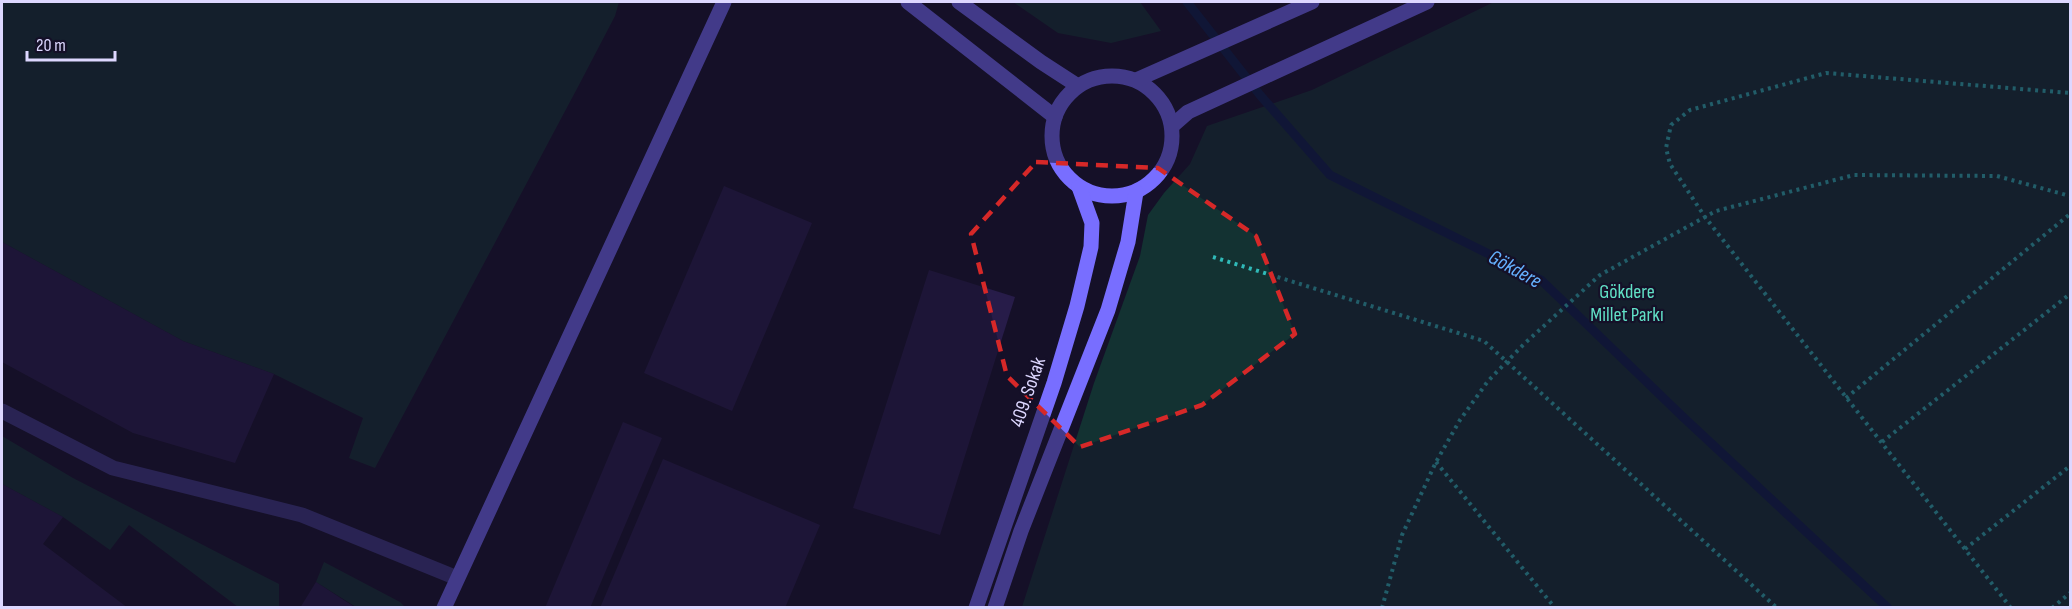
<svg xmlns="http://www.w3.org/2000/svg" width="2072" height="609" font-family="'Sofia Sans Condensed',sans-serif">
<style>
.green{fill:#133232}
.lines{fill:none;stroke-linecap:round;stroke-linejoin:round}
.stream{stroke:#0a1e47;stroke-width:9}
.building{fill:#271c49}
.path{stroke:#30bab8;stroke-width:4;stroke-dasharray:3 4.5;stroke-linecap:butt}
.lane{stroke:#413b87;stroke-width:15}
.secondary{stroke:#786eff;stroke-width:15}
.marked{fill:none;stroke:#d62828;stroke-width:4.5;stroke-dasharray:12 8;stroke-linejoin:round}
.labels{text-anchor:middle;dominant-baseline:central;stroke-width:4.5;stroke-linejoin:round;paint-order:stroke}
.park-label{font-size:20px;fill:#61e0c6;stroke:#151028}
.street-label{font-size:20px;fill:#ddd7ff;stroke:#151028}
.water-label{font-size:21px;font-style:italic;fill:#65b1ff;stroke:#151028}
</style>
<rect width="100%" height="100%" fill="#151028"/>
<g class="green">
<path d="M 2,2 L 619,2 L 615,16 L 580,83 L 375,468 L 349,458 L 363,418 L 274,374 L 183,341 L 2,242 Z"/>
<path d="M 1013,2 L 1140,2 L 1161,31 L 1111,43 L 1058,33 Z"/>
<path d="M 1494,2 L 2070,2 L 2070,607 L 1022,607 L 1094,383 L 1140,256 L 1148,215 L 1164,193 L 1190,164 L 1207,126 L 1312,90 Z"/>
<path d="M 2,436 L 73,478 L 279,584 L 279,607 L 238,607 L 129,525 L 110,550 L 63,517 L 2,484 Z"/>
<path d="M 324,562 L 400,602 L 405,607 L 356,607 L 316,582 Z"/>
</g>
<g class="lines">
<path class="stream" d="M 1187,2 L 1260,95 L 1330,175 L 1541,280 L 1683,417 L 1888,608"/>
</g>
<g class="building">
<path d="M 724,186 L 812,223 L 732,411 L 644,373 Z"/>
<path d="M 2,242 L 183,341 L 274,374 L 235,463 L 133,433 L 2,362 Z"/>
<path d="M 929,270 L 1015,297 L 940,535 L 853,508 Z"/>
<path d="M 623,422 L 662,438 L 590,608 L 545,608 Z"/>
<path d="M 663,459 L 820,525 L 785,608 L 600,608 Z"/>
<path d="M 2,484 L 63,517 L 43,544 L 128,608 L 2,608 Z"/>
<path d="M 316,582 L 356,608 L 300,608 Z"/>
</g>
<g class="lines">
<g class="path">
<path d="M 1213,257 L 1484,341 L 1777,608"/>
<path d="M 1846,398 L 2070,214"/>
<path d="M 1882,442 L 2070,294"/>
<path d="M 1436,462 L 1555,608"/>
<path d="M 1965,549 L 2070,466"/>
<path d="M 1382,608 L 1402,535 L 1436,462 L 1460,420 L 1488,381 L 1524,344 L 1600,275 L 1716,211 L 1854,175 L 1997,176 L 2070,196"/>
<path d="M 2011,608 L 1705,217 L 1670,164 L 1666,148 L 1671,125 L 1690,110 L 1826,73 L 2070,93"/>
<path d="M 2052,608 L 2070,593"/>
</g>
<path class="lane" d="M 2,411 L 113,468 L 302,515 L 457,578"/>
<g class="secondary">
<path d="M 908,2 L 1055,117"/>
<path d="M 959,2 L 1041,62 L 1078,86"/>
<circle cx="1112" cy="136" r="60"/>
<path d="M 1136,80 L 1312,2"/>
<path d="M 1172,126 L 1188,112 L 1427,2"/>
<path d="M 444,608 L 724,2"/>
<path d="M 976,608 L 1054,383 L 1077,306 L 1091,247 L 1092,223 L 1079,187"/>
<path d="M 995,608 L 1021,531 L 1108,310 L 1128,242 L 1136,192"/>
</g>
</g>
<path d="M0 0H2072V609H0ZM 1036,162 L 1158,168 L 1256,236 L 1295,334 L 1202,405 L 1080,447 L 1007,376 L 971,234 Z" fill="#151028" fill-opacity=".55" fill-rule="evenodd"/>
<path class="marked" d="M 1036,162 L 1158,168 L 1256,236 L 1295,334 L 1202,405 L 1080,447 L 1007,376 L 971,234 Z"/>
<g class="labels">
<g class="park-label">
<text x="1627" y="292">Gökdere<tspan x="1627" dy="23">Millet Parkı</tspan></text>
</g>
<g class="street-label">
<text transform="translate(1028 392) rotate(-71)">409. Sokak</text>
</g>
<g class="water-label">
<text transform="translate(1515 269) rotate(29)">Gökdere</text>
</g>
</g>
<rect width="2072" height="609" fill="none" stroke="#ddd7ff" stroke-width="6"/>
<path d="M27 51v9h88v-9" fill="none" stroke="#ddd7ff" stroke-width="3"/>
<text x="36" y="51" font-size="18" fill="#ddd7ff" stroke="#151028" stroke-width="4.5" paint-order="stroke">20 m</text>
</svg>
